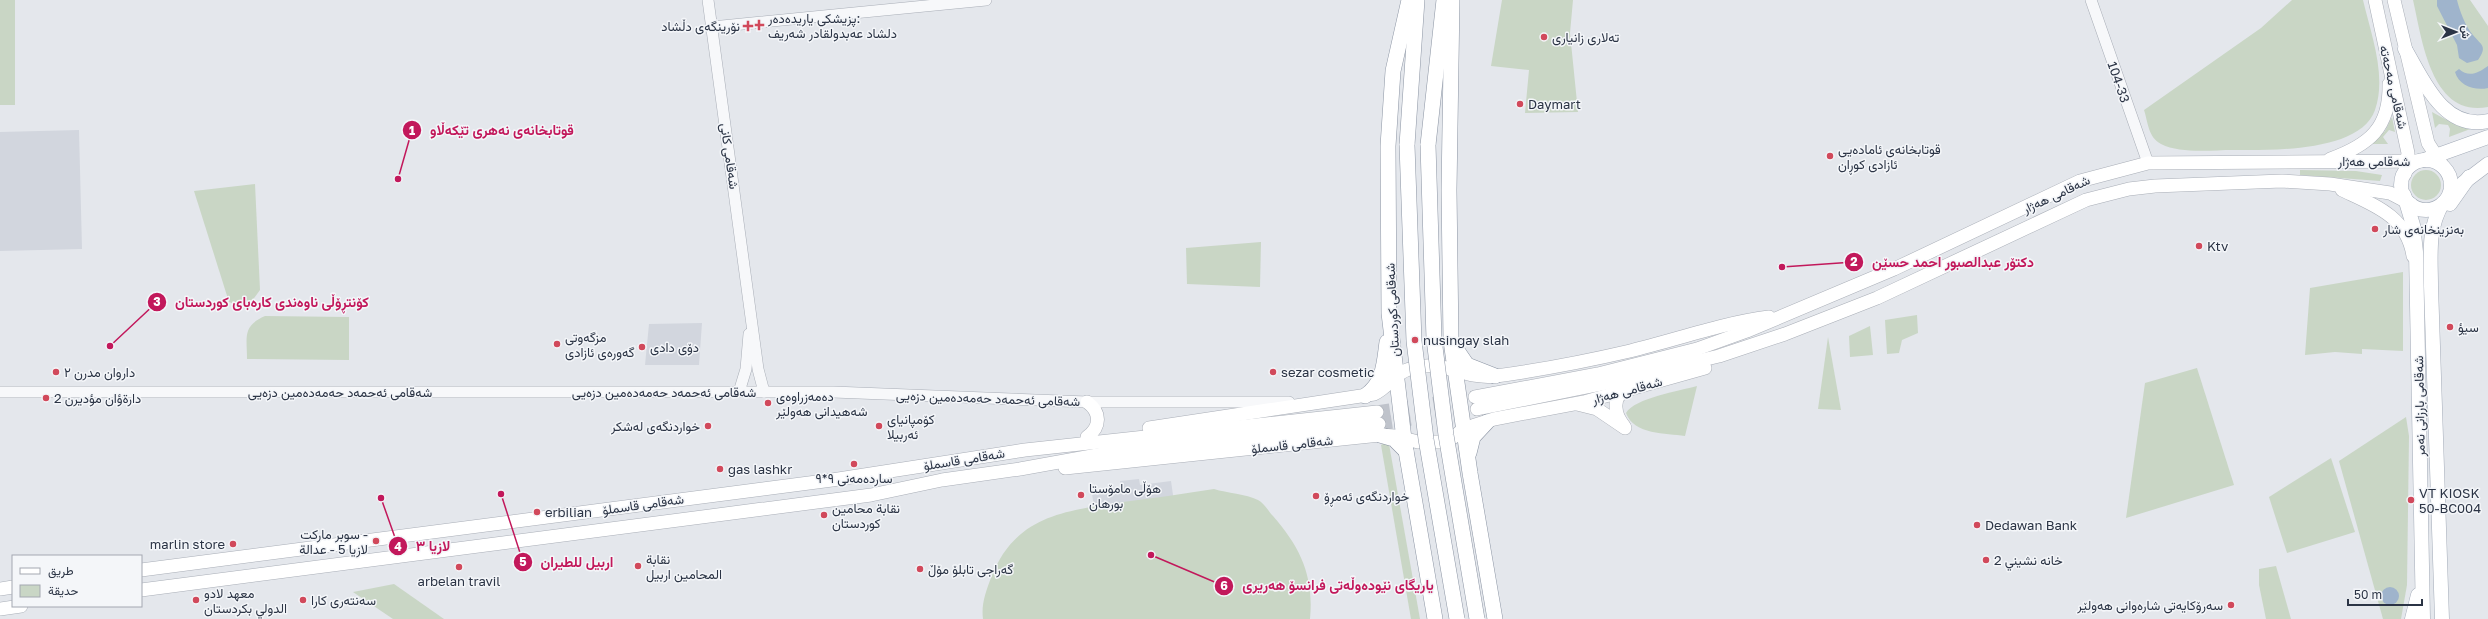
<svg xmlns="http://www.w3.org/2000/svg" width="2488" height="619" font-family="'Golos Text',Vazirmatn,sans-serif">
<style>
.built{fill:#d2d6de}
.green{fill:#c9d6c5}
.water{fill:#9fb4cc}
.lines{fill:none;stroke-linecap:round;stroke-linejoin:round}
.secondary-tunnel{stroke:#bfc3cb;stroke-width:13;stroke-dasharray:13 6;stroke-linecap:butt}
.tertiary-casing{stroke:#a9aeb7;stroke-width:12}
.secondary-casing{stroke:#a9aeb7;stroke-width:14}
.primary-casing{stroke:#a3abb8;stroke-width:15}
.trunk-casing{stroke:#8b94a3;stroke-width:16}
.tertiary{stroke:#f7f8fa;stroke-width:11}
.secondary{stroke:#fff;stroke-width:13}
.primary{stroke:#fff;stroke-width:14}
.trunk{stroke:#fff;stroke-width:15}
.trunk-bridge-casing{stroke:#8b94a3;stroke-width:16;stroke-linecap:butt}
.trunk-bridge{stroke:#fff;stroke-width:15}
.poi-dot{fill:#d1495b;stroke:#f4f6f9;stroke-width:1.5}
.labels{text-anchor:middle;dominant-baseline:central;stroke-width:3;stroke-linejoin:round;paint-order:stroke}
.poi-label{font-size:13px;fill:#2b3445;stroke:#f4f6f9;text-anchor:start}
.street-label{font-size:13px;fill:#2b3445;stroke:#f4f6f9}
.leader{fill:none;stroke:#c2185b;stroke-width:1.5}
.callout-dot{fill:#c2185b;stroke:#f4f6f9;stroke-width:1.5}
.mark-label{font-size:12px;text-anchor:middle;font-weight:bold;fill:#fff}
.callout-label{font-size:14px;text-anchor:middle;font-weight:bold;fill:#c2185b;stroke:#f4f6f9;stroke-width:3;stroke-linejoin:round;paint-order:stroke}
</style>
<rect width="100%" height="100%" fill="#e4e7ec"/>
<g class="built">
<path d="M 79,130 L 82,249 L 0,251 L 0,132 Z"/>
<path d="M 702,323 L 699,365 L 645,365 L 649,324 Z"/>
<path d="M 1139,479 L 1140,485 L 1171,481 L 1174,502 L 1095,512 L 1092,494 L 1096,491 L 1121,487 L 1120,481 Z"/>
</g>
<g class="green">
<rect x="0" y="0" width="15" height="105"/>
<path d="M 1502,0 L 1573,0 L 1570,33 L 1578,112 L 1525,113 L 1529,70 L 1491,66 Z"/>
<path d="M 2292,0 L 2363,0 C 2371,34 2387,76 2375,110 C 2360,153 2269,150 2233,150 C 2211,150 2181,154 2161,144 C 2148,137 2148,122 2144,110 L 2261,28 Z"/>
<path d="M 2413,0 L 2470,0 L 2488,26 L 2488,107 C 2431,118 2422,39 2413,0 Z"/>
<path d="M 2432,112 L 2458,126 L 2473,128 L 2449,137 L 2450,129 L 2448,125 L 2439,124 L 2435,128 Z"/>
<path d="M 2392,117 L 2395,132 L 2389,130 L 2383,137 L 2388,144 L 2371,144 L 2385,131 Z"/>
<path d="M 2300,170 L 2356,171 L 2382,175 L 2380,181 L 2300,175 Z"/>
<circle cx="2426" cy="185" r="15"/>
<path d="M 255,184 L 260,290 L 246,309 L 229,302 L 194,191 Z"/>
<path d="M 1261,242 L 1260,287 L 1187,284 L 1186,248 Z"/>
<path d="M 2403,272 L 2403,351 L 2362,349 L 2362,354 L 2335,352 L 2305,355 L 2310,288 Z"/>
<path d="M 1917,315 L 1918,333 L 1902,340 L 1899,353 L 1887,354 L 1885,320 Z"/>
<path d="M 265,316 L 349,317 L 349,360 L 247,359 C 247,337 242,326 265,316 Z"/>
<path d="M 1870,326 L 1873,355 L 1850,357 L 1849,336 Z"/>
<path d="M 1828,337 L 1841,410 L 1818,409 Z"/>
<path d="M 2197,368 L 2234,485 L 2126,518 L 2145,383 Z"/>
<path d="M 1697,386 L 1685,436 C 1666,433 1634,435 1626,413 C 1635,398 1679,391 1697,386 Z"/>
<path d="M 2406,417 L 2409,436 L 2407,585 L 2401,619 L 2383,619 L 2339,461 Z"/>
<path d="M 1385,443 L 1389,444 L 1420,619 L 1411,619 L 1381,445 Z"/>
<path d="M 2331,458 L 2355,532 L 2287,553 L 2269,497 Z"/>
<path d="M 1214,489 C 1227,493 1246,494 1258,500 C 1264,503 1269,512 1273,516 C 1301,548 1314,577 1310,619 L 983,619 C 981,604 986,591 991,578 C 1015,515 1065,511 1123,502 C 1153,498 1183,494 1214,489 Z"/>
<path d="M 2276,566 L 2291,619 L 2266,619 L 2259,585 L 2259,569 Z"/>
<path d="M 394,584 L 444,619 L 393,619 L 353,592 Z"/>
</g>
<g class="water">
<path d="M 2437,0 L 2457,0 C 2459,9 2466,28 2473,35 C 2481,45 2488,46 2478,60 L 2467,63 L 2459,58 L 2457,45 L 2437,6 Z"/>
<path d="M 2488,66 L 2488,88 C 2475,91 2459,86 2455,72 L 2459,69 C 2469,78 2478,73 2488,66 Z"/>
<circle cx="2390" cy="596" r="9"/>
</g>
<g class="lines">
<g class="secondary-tunnel">
<path d="M 1377,412 L 1475,397"/>
<path d="M 1379,424 L 1477,409"/>
</g>
<defs>
<g id="tertiary">
<path d="M 708,0 L 758,369 L 764,392"/>
<path d="M 2091,0 L 2148,163"/>
<path d="M 712,27 L 986,0"/>
<path d="M 0,392 L 833,392 L 1087,402 L 1289,402"/>
<path d="M 739,392 L 746,369 L 749,334"/>
</g>
<g id="secondary">
<path d="M 2375,0 L 2408,153 L 2405,174"/>
<path d="M 2394,0 L 2428,143 L 2444,168"/>
<path d="M 2330,159 C 2369,145 2390,128 2389,84"/>
<path d="M 2342,190 C 2374,205 2407,216 2413,256"/>
<path d="M 1475,397 L 1598,374 L 1697,349 L 1747,331 L 1894,269 L 2080,181 L 2148,163 L 2421,161"/>
<path d="M 1087,402 C 1101,412 1101,427 1087,437"/>
<path d="M 1577,404 L 1597,409 L 1625,428"/>
<path d="M 1477,409 L 1602,384 L 1719,356 L 1785,334 L 1877,298 L 2086,200 L 2129,189 L 2155,186 L 2282,181 L 2330,184 L 2390,193 L 2411,204"/>
<path d="M 1624,426 C 1617,417 1614,409 1617,398 L 1624,391"/>
<path d="M 1149,428 L 1374,394 C 1390,387 1392,373 1413,368 C 1447,359 1463,380 1496,376 C 1540,370 1587,361 1630,351 C 1676,340 1722,323 1769,317"/>
<path d="M 1065,468 L 1380,435 L 1395,436 L 1418,442 L 1439,442 L 1454,437 L 1463,429 L 1494,419 L 1584,402 L 1705,368"/>
<path d="M 141,570 L 832,480 L 1025,450 L 1377,412"/>
<path d="M 0,589 L 13,587"/>
<path d="M 141,590 L 871,495 L 942,480 L 1020,469 L 1114,452 L 1379,424"/>
<path d="M 0,609 L 21,606"/>
</g>
<g id="primary">
<path d="M 2405,49 C 2423,79 2443,131 2488,121"/>
<path d="M 2424,160 L 2488,137"/>
<circle cx="2426" cy="185" r="25"/>
<path d="M 2463,183 L 2488,164"/>
<path d="M 2404,195 L 2413,225 L 2416,252 L 2423,619"/>
<path d="M 2450,204 L 2469,177"/>
<path d="M 2412,619 L 2418,595"/>
<path d="M 2442,619 L 2431,286 C 2431,257 2427,228 2443,203"/>
</g>
<g id="trunk">
<path d="M 1409,0 L 1393,71 L 1388,146 L 1389,313 L 1404,439 L 1435,619"/>
<path d="M 1452,0 L 1449,190 L 1451,341 L 1470,473 L 1495,619"/>
<path d="M 1407,145 L 1417,0"/>
<path d="M 1428,145 L 1444,0"/>
<path d="M 1454,346 L 1467,365 L 1495,376"/>
<path d="M 1365,396 C 1384,383 1384,364 1387,342"/>
<path d="M 1380,435 L 1394,439 L 1406,451"/>
<path d="M 1469,453 L 1473,437 L 1487,422"/>
</g>
</defs>
<use href="#tertiary" class="tertiary-casing"/>
<use href="#secondary" class="secondary-casing"/>
<use href="#primary" class="primary-casing"/>
<use href="#trunk" class="trunk-casing"/>
<use href="#tertiary" class="tertiary"/>
<use href="#secondary" class="secondary"/>
<use href="#primary" class="primary"/>
<use href="#trunk" class="trunk"/>
<defs>
<g id="trunk-bridge">
<path d="M 1407,145 L 1414,341 L 1426,439 L 1457,619"/>
<path d="M 1428,145 L 1434,339 L 1446,435 L 1477,619"/>
</g>
</defs>
<use href="#trunk-bridge" class="trunk-bridge-casing"/>
<use href="#trunk-bridge" class="trunk-bridge"/>
</g>
<g class="poi-dot">
<path d="M757 19h4v4h4v4h-4v4h-4v-4h-4v-4h4z"/>
<path d="M746 20h4v4h4v4h-4v4h-4v-4h-4v-4h4z"/>
<circle cx="1544" cy="37" r="4"/>
<circle cx="1520" cy="104" r="4"/>
<circle cx="1830" cy="156" r="4"/>
<circle cx="2375" cy="229" r="4"/>
<circle cx="2199" cy="246" r="4"/>
<circle cx="2450" cy="327" r="4"/>
<circle cx="1415" cy="340" r="4"/>
<circle cx="557" cy="344" r="4"/>
<circle cx="642" cy="347" r="4"/>
<circle cx="56" cy="372" r="4"/>
<circle cx="1273" cy="372" r="4"/>
<circle cx="46" cy="398" r="4"/>
<circle cx="768" cy="403" r="4"/>
<circle cx="708" cy="426" r="4"/>
<circle cx="879" cy="426" r="4"/>
<circle cx="854" cy="464" r="4"/>
<circle cx="720" cy="469" r="4"/>
<circle cx="1081" cy="495" r="4"/>
<circle cx="1316" cy="496" r="4"/>
<circle cx="2411" cy="500" r="4"/>
<circle cx="537" cy="512" r="4"/>
<circle cx="824" cy="515" r="4"/>
<circle cx="1977" cy="525" r="4"/>
<circle cx="376" cy="541" r="4"/>
<circle cx="233" cy="544" r="4"/>
<circle cx="1986" cy="560" r="4"/>
<circle cx="638" cy="566" r="4"/>
<circle cx="459" cy="567" r="4"/>
<circle cx="920" cy="569" r="4"/>
<circle cx="196" cy="600" r="4"/>
<circle cx="303" cy="600" r="4"/>
<circle cx="2231" cy="605" r="4"/>
</g>
<g class="labels">
<g class="poi-label">
<text x="768" y="18">پزیشکی یاریدەدەر:<tspan x="768" dy="15">دلشاد عەبدولقادر شەریف</tspan></text>
<text x="740" y="26" text-anchor="end">نۆرینگەی دڵشاد</text>
<text x="1552" y="37">تەلاری زانیاری</text>
<text x="1528" y="104">Daymart</text>
<text x="1838" y="149">قوتابخانەی ئامادەیی<tspan x="1838" dy="15">ئازادی کوڕان</tspan></text>
<text x="2383" y="229">بەنزینخانەی شار</text>
<text x="2207" y="246">Ktv</text>
<text x="2458" y="327">سيؤ</text>
<text x="565" y="337">مزگەوتی<tspan x="565" dy="15">گەورەی ئازادی</tspan></text>
<text x="1423" y="340">nusingay slah</text>
<text x="650" y="347">دۆى دادى</text>
<text x="64" y="372">داروان مدرن ٢</text>
<text x="1281" y="372">sezar cosmetic</text>
<text x="776" y="396">دەمەزراوەی<tspan x="776" dy="15">شەهیدانی هەولێر</tspan></text>
<text x="54" y="398">دارةؤان مؤديرن 2</text>
<text x="887" y="419">کۆمپانیای<tspan x="887" dy="15">ئەربیلا</tspan></text>
<text x="700" y="426" text-anchor="end">خواردنگەی لەشکر</text>
<text x="728" y="469">gas lashkr</text>
<text x="854" y="478" text-anchor="middle">ساردەمەنی ٩*٩</text>
<text x="1089" y="488">هۆڵی مامۆستا<tspan x="1089" dy="15">بورهان</tspan></text>
<text x="2419" y="493">VT KIOSK<tspan x="2419" dy="15">50-BC004</tspan></text>
<text x="1324" y="496">خواردنگەی ئەمڕۆ</text>
<text x="832" y="508">نقابة محامين<tspan x="832" dy="15">كوردستان</tspan></text>
<text x="545" y="512">erbilian</text>
<text x="1985" y="525">Dedawan Bank</text>
<text x="368" y="534" text-anchor="end">سوبر ماركت -<tspan x="368" dy="15">لازيا 5 - عدالة</tspan></text>
<text x="225" y="544" text-anchor="end">marlin store</text>
<text x="646" y="559">نقابة<tspan x="646" dy="15">المحامين اربيل</tspan></text>
<text x="1994" y="560">خانه نشيني 2</text>
<text x="928" y="569">گەراجی تابلۆ مۆڵ</text>
<text x="459" y="581" text-anchor="middle">arbelan travil</text>
<text x="204" y="593">معهد لادو<tspan x="204" dy="15">الدولي بكردستان</tspan></text>
<text x="311" y="600">سەنتەری کارا</text>
<text x="2223" y="605" text-anchor="end">سەرۆکایەتی شارەوانی هەولێر</text>
</g>
<g class="street-label">
<text transform="translate(2119 82) rotate(71)">104-33</text>
<text transform="translate(2394 87) rotate(77)">شەقامی مەحەتە</text>
<text transform="translate(730 156) rotate(82)">شەقامی کانی</text>
<text x="2374" y="161">شەقامی هەژار</text>
<text transform="translate(2056 194) rotate(-25)">شەقامی هەژار</text>
<text transform="translate(1392 310) rotate(-93)">شەقامی کوردستان</text>
<text transform="translate(1627 390) rotate(-15)">شەقامی هەژار</text>
<text x="340" y="392">شەقامی ئەحمەد حەمەدەمین دزەیی</text>
<text x="664" y="392">شەقامی ئەحمەد حەمەدەمین دزەیی</text>
<text transform="translate(988 398) rotate(2)">شەقامی ئەحمەد حەمەدەمین دزەیی</text>
<text transform="translate(2419 406) rotate(-91)">شەقامی بارزانی نەمر</text>
<text transform="translate(1292 444) rotate(-6)">شەقامی قاسملۆ</text>
<text transform="translate(964 459) rotate(-9)">شەقامی قاسملۆ</text>
<text transform="translate(643 504) rotate(-8)">شەقامی قاسملۆ</text>
</g>
</g>
<path class="leader" d="M398 179L412 130M1782 267L1854 262M110 346L157 302M381 498L398 546M501 494L523 562M1151 555L1224 586"/>
<g class="callout-dot">
<circle cx="398" cy="179" r="4"/>
<circle cx="1782" cy="267" r="4"/>
<circle cx="110" cy="346" r="4"/>
<circle cx="381" cy="498" r="4"/>
<circle cx="501" cy="494" r="4"/>
<circle cx="1151" cy="555" r="4"/>
<circle cx="412" cy="130" r="10"/>
<circle cx="1854" cy="262" r="10"/>
<circle cx="157" cy="302" r="10"/>
<circle cx="398" cy="546" r="10"/>
<circle cx="523" cy="562" r="10"/>
<circle cx="1224" cy="586" r="10"/>
</g>
<g class="mark-label">
<text x="412" y="135">1</text>
<text x="1854" y="266">2</text>
<text x="157" y="306">3</text>
<text x="398" y="551">4</text>
<text x="523" y="566">5</text>
<text x="1224" y="590">6</text>
</g>
<g class="callout-label">
<text x="502" y="135">قوتابخانه‌ی نه‌هری تێكه‌ڵاو</text>
<text x="1953" y="267">دکتۆر عبدالصبور احمد حسێن</text>
<text x="272" y="307">کۆنتڕۆڵی ناوەندی کارەبای کوردستان</text>
<text x="433" y="551">لازیا ٣</text>
<text x="577" y="567">اربيل للطيران</text>
<text x="1338" y="590">یاریگای نێودەوڵەتی فرانسۆ هەریری</text>
</g>
<rect x="12" y="555" width="130" height="52" fill="#f4f6f9" stroke="#a4a8b1"/>
<rect x="20" y="568" width="20" height="6" fill="#ffffff" stroke="#a4a8b1"/>
<text x="48" y="575" font-size="12" fill="#2b3445">طريق</text>
<rect x="20" y="585" width="20" height="12" fill="#c9d6c5" stroke="#a4a8b1"/>
<text x="48" y="595" font-size="12" fill="#2b3445">حديقة</text>
<g transform="translate(2456 32) rotate(90)" stroke="#f4f6f9" stroke-width="3" paint-order="stroke">
<path d="M0-3L7 15L0 10L-7 15Z" fill="#2b3445"/>
<text y="-6" font-size="11" font-weight="bold" text-anchor="middle" fill="#2b3445">ش</text>
</g>
<path d="M2348 599v6h74v-6" fill="none" stroke="#2b3445" stroke-width="2"/>
<text x="2354" y="599" font-size="12" fill="#2b3445" stroke="#f4f6f9" stroke-width="3" paint-order="stroke">50 m</text>
</svg>
